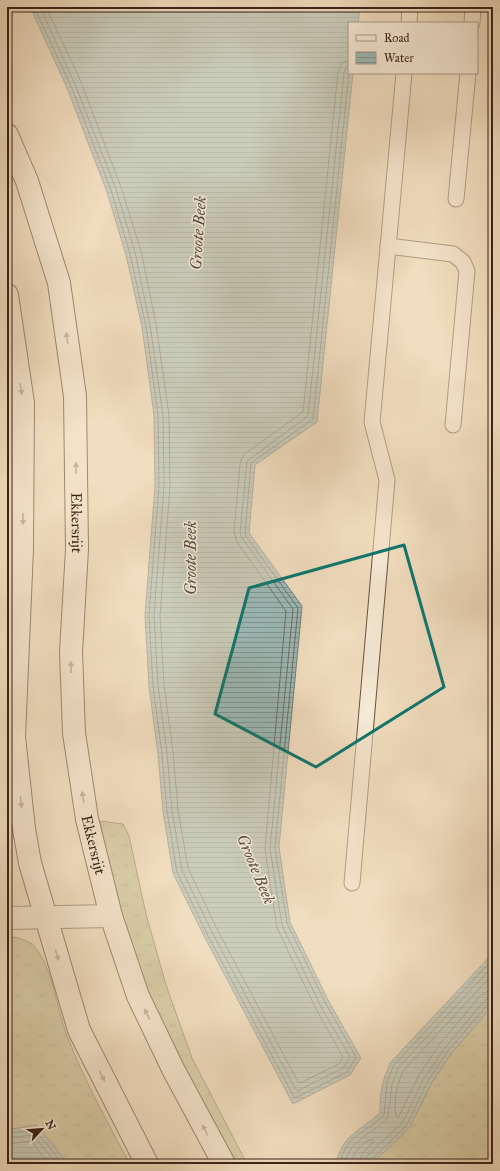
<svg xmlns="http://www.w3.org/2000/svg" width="500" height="1171" font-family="'IM FELL Great Primer',serif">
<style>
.grass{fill:url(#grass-tufts);stroke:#7e7054}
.water{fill:url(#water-rules);stroke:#757d78}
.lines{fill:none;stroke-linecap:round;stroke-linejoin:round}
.shore{stroke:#6c6e68;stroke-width:1}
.service-casing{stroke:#685142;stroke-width:17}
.minor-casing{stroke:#685142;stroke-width:24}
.secondary-casing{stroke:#3b2219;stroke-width:24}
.service{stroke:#f6e9d5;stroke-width:15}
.minor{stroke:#f6e9d5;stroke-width:22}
.secondary{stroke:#f6e9d5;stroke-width:22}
.oneway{fill:#988677}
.marked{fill:none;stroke:#0f766e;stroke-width:3;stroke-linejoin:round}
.labels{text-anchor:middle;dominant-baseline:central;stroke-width:3;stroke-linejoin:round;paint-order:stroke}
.street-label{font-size:15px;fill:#3b2219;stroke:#f6e9d5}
.water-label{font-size:16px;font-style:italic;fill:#585049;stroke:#f6e9d5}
</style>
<defs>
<pattern id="grass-tufts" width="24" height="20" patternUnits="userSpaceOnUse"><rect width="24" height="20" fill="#c0bf8e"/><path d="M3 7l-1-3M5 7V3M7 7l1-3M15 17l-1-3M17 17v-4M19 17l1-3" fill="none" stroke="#9d9b73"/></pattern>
<pattern id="water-rules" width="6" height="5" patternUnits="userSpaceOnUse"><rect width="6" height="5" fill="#9cbab8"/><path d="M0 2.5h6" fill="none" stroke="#809795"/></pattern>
</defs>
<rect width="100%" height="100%" fill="#f1ddbf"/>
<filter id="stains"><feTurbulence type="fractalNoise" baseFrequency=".005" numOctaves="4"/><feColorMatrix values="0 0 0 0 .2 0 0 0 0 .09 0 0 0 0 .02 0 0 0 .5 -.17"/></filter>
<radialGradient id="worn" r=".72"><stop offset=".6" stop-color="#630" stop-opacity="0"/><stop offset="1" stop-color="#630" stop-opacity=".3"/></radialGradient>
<g class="grass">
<path d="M 100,821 L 123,824 L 129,836 L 146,914 L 166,985 L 192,1058 L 247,1164 L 237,1164 L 182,1063 L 148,991 L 121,913 L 105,855 Z"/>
<path d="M 7,936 C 15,937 30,940 35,947 C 55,973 56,1010 69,1041 C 86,1083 108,1124 130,1164 L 68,1164 L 37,1125 L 7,1130 Z"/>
<path d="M 493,1005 L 493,1156 L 485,1164 L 372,1164 L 421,1106 L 431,1084 L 451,1054 Z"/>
</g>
<g class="water">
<path d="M 30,7 L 360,7 L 358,23 L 349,23 L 349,73 L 353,73 L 317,422 L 255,465 L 249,533 L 302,606 L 279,847 L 290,922 L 329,1002 L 361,1058 L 350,1075 L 293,1104 L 204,936 L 173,873 L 163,811 L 158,754 L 149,686 L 145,615 L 155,486 L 154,415 L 142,327 L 126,255 L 107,192 L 67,88 Z"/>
<path d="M 493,953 L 493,1005 L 451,1054 L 431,1084 L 410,1127 L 372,1164 L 336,1164 C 341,1136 361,1130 380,1113 C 380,1092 382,1082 390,1063 Z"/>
<path d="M 37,1125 L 68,1164 L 7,1164 L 7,1130 Z"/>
</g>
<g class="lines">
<g class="shore">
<path d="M 34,7 L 71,86 L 111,190 L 130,254 L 146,326 L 158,415 L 159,486 L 149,615 L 153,686 L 162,754 L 167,811 L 177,872 L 207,934 L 294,1097 L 295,1098 L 347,1072 L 356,1057 L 326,1004 L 287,923 L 275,848 L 298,608 L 246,536 L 245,533 L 251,463 L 313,419 L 349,72"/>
<path d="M 40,7 L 75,84 L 116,189 L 135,252 L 150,325 L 163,415 L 164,486 L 154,615 L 158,685 L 167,753 L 172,810 L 182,870 L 212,932 L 296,1090 L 297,1091 L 343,1068 L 350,1057 L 321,1007 L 282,925 L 270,849 L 293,609 L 242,538 L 240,533 L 247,461 L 308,416 L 344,73 L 345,69 L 349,65"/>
<path d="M 46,7 L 81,82 L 121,187 L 141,251 L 156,324 L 169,415 L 170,487 L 160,615 L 164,685 L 173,752 L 178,810 L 188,868 L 217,929 L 298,1082 L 300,1083 L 339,1064 L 343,1057 L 316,1009 L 277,928 L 265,849 L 286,611 L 237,542 L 234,532 L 240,464 L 242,458 L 246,453 L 303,412 L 338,72 L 342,63 L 349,59"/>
<path d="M 493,974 L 403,1071 C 397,1085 393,1101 396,1116 L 399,1116 L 418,1077 L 439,1045 L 480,996 L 487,992 L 493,991"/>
<path d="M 7,1133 L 35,1130 L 63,1164"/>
<path d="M 7,1138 L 33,1135 L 57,1164"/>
<path d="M 7,1144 L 31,1141 L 49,1164"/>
<path d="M 340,1164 C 345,1135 366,1133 384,1115 L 387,1082 L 394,1065 L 493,959"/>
<path d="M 345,1164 C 350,1137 373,1135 388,1117 L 392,1084 L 398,1068 L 493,966"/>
<path d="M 351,1164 C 353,1153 362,1141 373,1139 L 373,1142 L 362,1154 L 359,1164"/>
<path d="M 365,1164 L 367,1156 L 403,1122 L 423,1080 L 444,1049 L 485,1000 L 489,998 L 493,997"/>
<path d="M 370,1164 L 371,1160 L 407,1125 L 427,1082 L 448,1051 L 488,1004 L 493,1002"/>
</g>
<defs>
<g id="service">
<path d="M 409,23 L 410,7"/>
<path d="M 472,23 L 473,7"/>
<path d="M 456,199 L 468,73"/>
<path d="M 388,246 L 453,254 L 463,262 L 467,271 L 453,425"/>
<path d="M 352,883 L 387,480 L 372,422 L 404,73"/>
</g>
<path id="minor" d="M 7,918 L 111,916"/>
<g id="secondary">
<path id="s1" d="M 7,135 L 27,181 L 59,283 L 75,396 L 77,549 L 71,652 L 74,733 L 87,819 L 111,916 L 138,996 L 173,1069 L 224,1164"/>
<path d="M 7,295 L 23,403 L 22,549 L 14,737 L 24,829 L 30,863 L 79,1030 L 147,1164"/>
</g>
</defs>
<use href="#service" class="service-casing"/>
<use href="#minor" class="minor-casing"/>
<use href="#secondary" class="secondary-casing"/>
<use href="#service" class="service"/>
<use href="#minor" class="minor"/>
<use href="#secondary" class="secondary"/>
</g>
<defs><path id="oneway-solid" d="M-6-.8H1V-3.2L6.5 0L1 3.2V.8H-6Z"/></defs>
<g class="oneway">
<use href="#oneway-solid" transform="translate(67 338) rotate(-98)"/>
<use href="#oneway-solid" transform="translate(21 389) rotate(81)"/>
<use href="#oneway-solid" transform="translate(76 468) rotate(-91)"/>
<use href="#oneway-solid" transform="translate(23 519) rotate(90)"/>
<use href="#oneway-solid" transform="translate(71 667) rotate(-92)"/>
<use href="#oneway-solid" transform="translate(83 797) rotate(-99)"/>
<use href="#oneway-solid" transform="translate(21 802) rotate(84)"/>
<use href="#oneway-solid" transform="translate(57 955) rotate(74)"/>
<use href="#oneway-solid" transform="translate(147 1014) rotate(-116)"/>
<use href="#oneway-solid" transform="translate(102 1076) rotate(63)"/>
<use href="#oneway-solid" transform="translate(205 1130) rotate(-118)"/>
</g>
<path d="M0 0H500V1171H0ZM 404,545 L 444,687 L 316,767 L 215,714 L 249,588 Z" fill="#f1ddbf" fill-opacity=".55" fill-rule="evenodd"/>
<path class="marked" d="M 404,545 L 444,687 L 316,767 L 215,714 L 249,588 Z"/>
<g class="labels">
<g class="street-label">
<text stroke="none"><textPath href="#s1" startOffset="398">Ekkersrijt</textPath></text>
<text stroke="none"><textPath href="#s1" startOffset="722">Ekkersrijt</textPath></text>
</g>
<g class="water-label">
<text transform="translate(198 233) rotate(-86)">Groote Beek</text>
<text transform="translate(190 558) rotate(-90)">Groote Beek</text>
<text transform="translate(256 869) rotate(67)">Groote Beek</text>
</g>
</g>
<rect width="500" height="1171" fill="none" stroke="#f1ddbf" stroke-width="24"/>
<rect x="8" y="8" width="484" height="1155" fill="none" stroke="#3b2219" stroke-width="2"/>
<rect x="12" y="12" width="476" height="1147" fill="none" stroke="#3b2219"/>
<rect x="348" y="22" width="130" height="52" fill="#f6e9d5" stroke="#ab998a"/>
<rect x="356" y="35" width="20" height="6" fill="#f6e9d5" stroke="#ab998a"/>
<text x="384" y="42" font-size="12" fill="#3b2219">Road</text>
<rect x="356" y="52" width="20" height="12" fill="url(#water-rules)" stroke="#ab998a"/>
<text x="384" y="62" font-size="12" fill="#3b2219">Water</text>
<g transform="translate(42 1129) rotate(64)" stroke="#f6e9d5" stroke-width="3" paint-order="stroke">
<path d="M0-3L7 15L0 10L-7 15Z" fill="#3b2219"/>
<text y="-6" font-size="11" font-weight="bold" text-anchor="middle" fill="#3b2219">N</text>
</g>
<rect width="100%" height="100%" filter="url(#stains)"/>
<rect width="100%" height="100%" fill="url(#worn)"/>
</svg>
